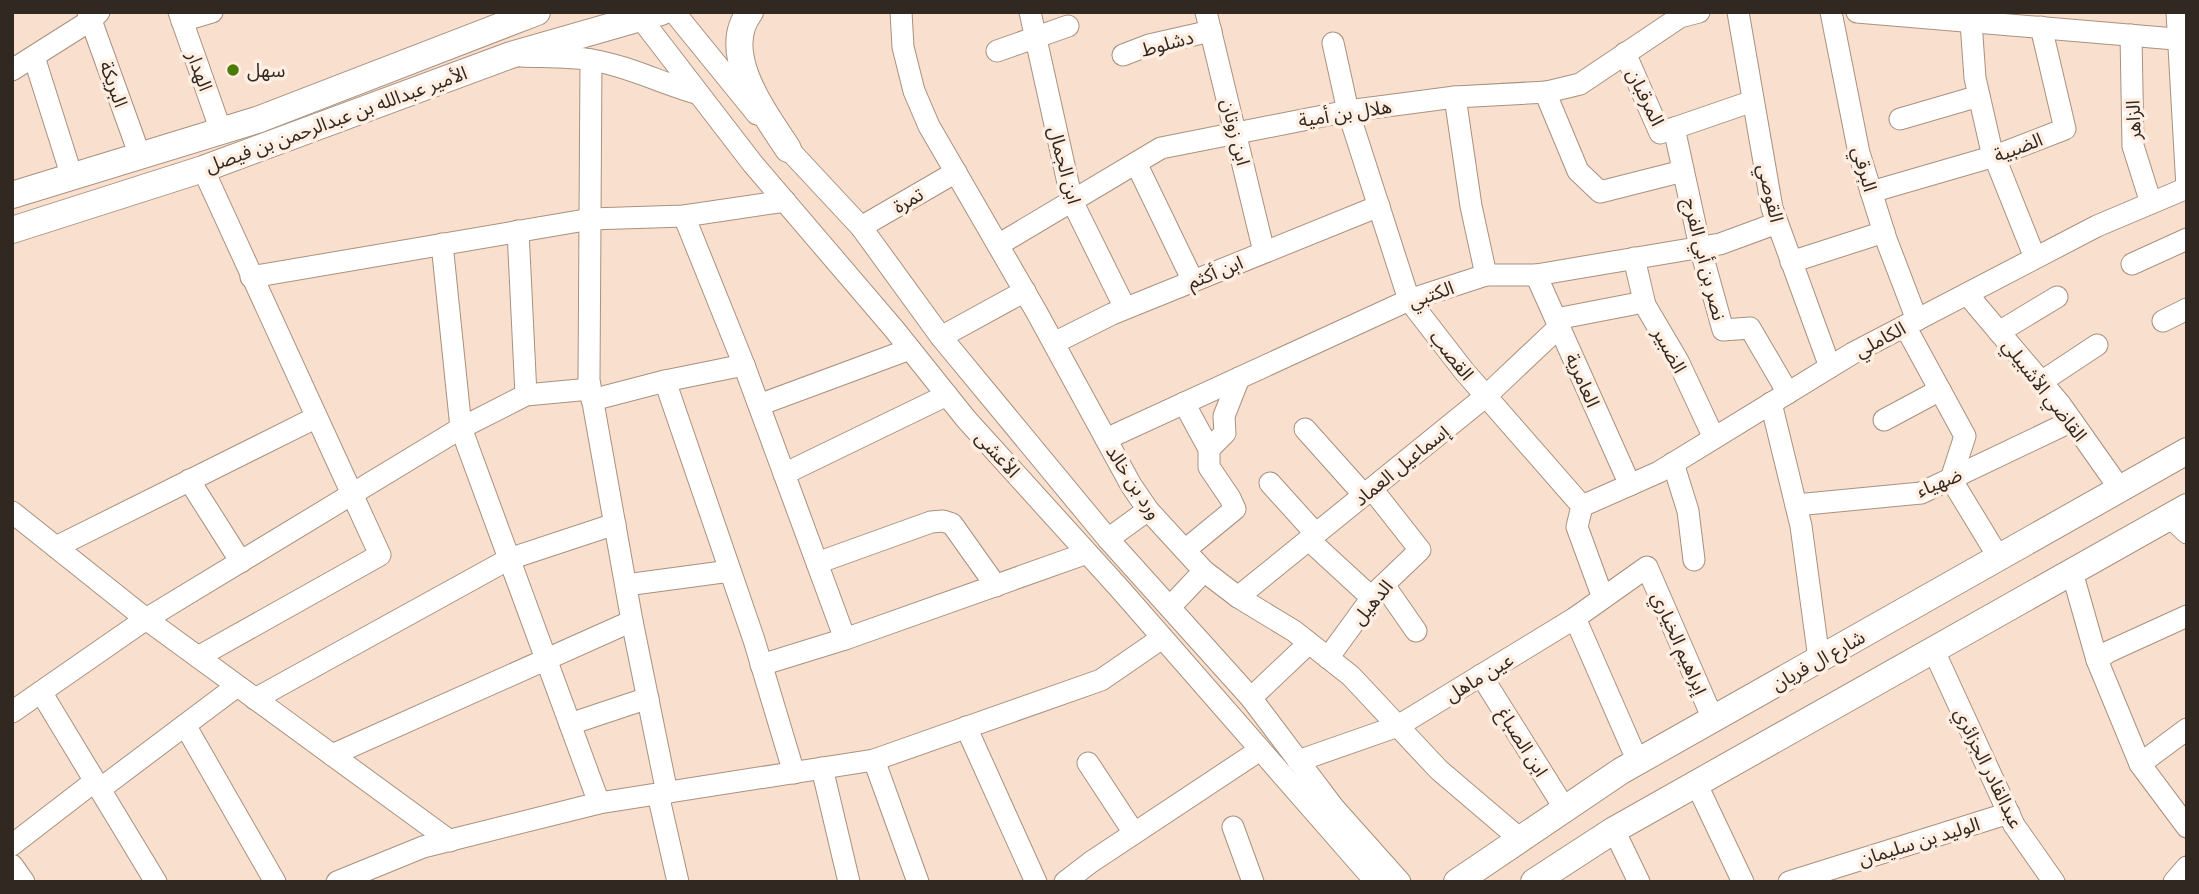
<svg xmlns="http://www.w3.org/2000/svg" width="2199" height="894" font-family="'IBM Plex Sans','Noto Sans Arabic',sans-serif">
<style>
.lines{fill:none;stroke-linecap:round;stroke-linejoin:round}
.minor-casing{stroke:#a9917f;stroke-width:23}
.major-casing{stroke:#a9917f;stroke-width:28}
.minor{stroke:#fff;stroke-width:21}
.major{stroke:#fff;stroke-width:26}
.poi-dot{fill:#4d7b00;stroke:#ffefe3;stroke-width:2.5}
.labels{text-anchor:middle;dominant-baseline:central;stroke-width:7;stroke-linejoin:round;paint-order:stroke}
.street-label{font-size:19px;fill:#312821;stroke:#ffefe3}
.poi-label{font-size:19px;fill:#312821;stroke:#ffefe3;text-anchor:start}
</style>
<rect width="100%" height="100%" fill="#f9dfcd"/>
<g class="lines">
<defs>
<g id="minor">
<path d="M 88,12 L 140,156"/>
<path d="M 179,12 L 221,131"/>
<path d="M 636,12 L 753,164 L 894,329 L 966,419 L 1120,589 L 1376,882"/>
<path d="M 674,12 L 757,114"/>
<path d="M 901,12 L 903,47 L 914,91 L 929,126 L 1036,311 L 1131,485 L 1148,510 L 1204,571 L 1238,597 L 1294,631 L 1351,676 L 1439,770 L 1520,839"/>
<path d="M 1030,12 L 1072,201 L 1125,308"/>
<path d="M 1206,12 L 1264,252"/>
<path d="M 1738,12 L 1772,208 L 1830,367"/>
<path d="M 1831,12 L 1859,153 L 1886,239 L 1917,320"/>
<path d="M 1857,12 L 2187,40"/>
<path d="M 182,21 L 212,12"/>
<path d="M 1971,22 L 1975,78 L 1991,148 L 2035,258"/>
<path d="M 2131,35 L 2133,146 L 2151,203"/>
<path d="M 1333,43 L 1348,111 L 1409,300 L 1464,371 L 1582,506 L 1577,527 L 1603,598"/>
<path d="M 997,51 L 1068,26"/>
<path d="M 1625,53 L 1660,133 L 1753,101"/>
<path d="M 1123,55 L 1149,45 L 1211,31"/>
<path d="M 521,56 C 544,57 569,56 592,60 C 628,66 661,83 696,93"/>
<path d="M 34,57 L 72,177"/>
<path d="M 591,60 L 589,380 L 632,621 L 667,793"/>
<path d="M 12,70 L 91,20 L 99,12"/>
<path d="M 1545,92 L 1578,171 L 1600,192 L 1683,171"/>
<path d="M 1455,97 L 1471,206 L 1486,275"/>
<path d="M 1900,119 L 1979,96"/>
<path d="M 1674,128 L 1700,247 L 1723,330 L 1750,328 L 1788,393"/>
<path d="M 778,138 L 861,227 L 941,337 L 1108,539 L 1251,698 L 1334,808 L 1400,882"/>
<path d="M 1136,163 L 1193,281"/>
<path d="M 1871,192 L 1995,156 L 2065,129 L 2041,27"/>
<path d="M 684,216 L 744,365 L 845,639"/>
<path d="M 861,227 L 956,172"/>
<path d="M 518,231 L 526,395"/>
<path d="M 442,244 L 461,428 L 599,803"/>
<path d="M 998,245 L 1161,148 L 1348,111 L 1455,97 L 1547,92 L 1580,84 L 1680,17 L 1699,12"/>
<path d="M 1634,258 L 1645,305 L 1678,361 L 1714,438"/>
<path d="M 1791,262 L 1884,232"/>
<path d="M 2132,264 L 2187,239"/>
<path d="M 1536,275 L 1630,485"/>
<path d="M 251,277 L 591,219 L 684,216 L 785,201"/>
<path d="M 1967,294 L 2060,404 L 2120,489"/>
<path d="M 1556,319 L 1644,302"/>
<path d="M 2163,321 L 2187,309"/>
<path d="M 1905,326 L 1965,436 L 1951,479 L 1999,558"/>
<path d="M 1999,332 L 2057,297"/>
<path d="M 941,337 L 1025,291"/>
<path d="M 1054,343 L 1112,314 L 1379,206"/>
<path d="M 665,381 L 754,640 L 794,773"/>
<path d="M 2041,382 L 2097,345"/>
<path d="M 592,400 L 665,381 L 744,365"/>
<path d="M 1184,403 L 1209,449 L 1209,467 L 1230,498 L 1235,509 L 1185,550"/>
<path d="M 1771,403 L 1801,526 L 1819,659"/>
<path d="M 759,405 L 910,349"/>
<path d="M 1884,420 L 1940,390"/>
<path d="M 1305,429 L 1364,495"/>
<path d="M 1106,439 L 1409,300 L 1486,275 L 1536,275 L 1720,244 L 1777,223"/>
<path d="M 1209,449 L 1225,433 L 1224,416 L 1239,378"/>
<path d="M 1673,463 L 1688,511 L 1694,560"/>
<path d="M 784,474 L 947,395"/>
<path d="M 189,480 L 241,562"/>
<path d="M 1270,483 L 1316,534"/>
<path d="M 1796,505 L 1921,493 L 2072,421"/>
<path d="M 1582,506 L 1659,472 L 1853,353 L 2097,226 L 2187,188 L 2177,12"/>
<path d="M 12,512 L 146,619 L 450,841"/>
<path d="M 2170,517 L 2187,533"/>
<path d="M 1108,539 L 1148,510"/>
<path d="M 1309,540 L 1372,598"/>
<path d="M 56,547 L 315,418"/>
<path d="M 817,563 L 931,522 L 943,521 L 952,524 L 996,586"/>
<path d="M 2072,572 L 2097,660 L 2140,764 L 2187,827"/>
<path d="M 626,585 L 730,571"/>
<path d="M 1384,585 L 1416,631"/>
<path d="M 1238,597 L 1486,396 L 1559,327"/>
<path d="M 1170,607 L 1204,571"/>
<path d="M 1575,618 L 1638,762"/>
<path d="M 1933,649 L 2014,825 L 2054,882"/>
<path d="M 198,657 L 380,555 L 203,169"/>
<path d="M 1328,658 L 1376,592 L 1420,550 L 1372,489"/>
<path d="M 2097,660 L 2108,652 L 2187,616"/>
<path d="M 761,665 L 845,639 L 1087,553"/>
<path d="M 1481,675 L 1565,809"/>
<path d="M 41,692 L 156,882"/>
<path d="M 1251,698 L 1309,643"/>
<path d="M 255,699 L 509,559 L 615,524"/>
<path d="M 12,712 L 146,619 L 461,428 L 526,395 L 590,389"/>
<path d="M 570,724 L 648,698"/>
<path d="M 185,725 L 275,882"/>
<path d="M 966,727 L 1036,882"/>
<path d="M 332,755 L 632,621"/>
<path d="M 874,760 L 918,882"/>
<path d="M 1298,761 L 1398,726 L 1575,618 L 1647,567 L 1713,719"/>
<path d="M 1088,763 L 1134,833"/>
<path d="M 2140,764 L 2187,729"/>
<path d="M 822,768 L 849,882"/>
<path d="M 1696,783 L 1743,882"/>
<path d="M 100,789 L 237,686"/>
<path d="M 658,794 L 678,882"/>
<path d="M 1233,827 L 1253,882"/>
<path d="M 1614,830 L 1639,882"/>
<path d="M 12,845 L 95,781"/>
<path d="M 12,865 L 24,882"/>
<path d="M 337,882 L 423,847 L 599,803 L 874,760 L 1101,680 L 1162,638"/>
<path d="M 1065,882 L 1091,862 L 1260,750"/>
<path d="M 1789,882 L 2009,813"/>
<path d="M 2174,882 L 2187,867"/>
</g>
<g id="major">
<path d="M 750,12 C 718,53 766,115 788,149"/>
<path d="M 12,195 L 257,120 L 537,12"/>
<path d="M 12,230 L 203,169 L 511,55 L 661,12"/>
<path d="M 1457,882 L 1621,771 L 2187,451"/>
<path d="M 1534,882 L 1614,830 L 2187,507"/>
</g>
</defs>
<use href="#minor" class="minor-casing"/>
<use href="#major" class="major-casing"/>
<use href="#minor" class="minor"/>
<use href="#major" class="major"/>
</g>
<circle class="poi-dot" cx="233" cy="70" r="7"/>
<g class="labels">
<g class="street-label">
<text transform="translate(1167 43) rotate(-15)">دشلوط</text>
<text transform="translate(200 71) rotate(70)">الهدار</text>
<text transform="translate(114 84) rotate(70)">البريكة</text>
<text transform="translate(1646 97) rotate(64)">المرقبان</text>
<text transform="translate(1345 113) rotate(-9)">هلال بن أمية</text>
<text transform="translate(336 119) rotate(-20)">الأمير عبدالله بن عبدالرحمن بن فيصل</text>
<text transform="translate(2133 120) rotate(-92)">الزاهر</text>
<text transform="translate(1236 132) rotate(76)">ابن زوتان</text>
<text transform="translate(2018 147) rotate(-21)">الضبية</text>
<text transform="translate(1065 165) rotate(75)">ابن الجمال</text>
<text transform="translate(1865 169) rotate(74)">البرقي</text>
<text transform="translate(1771 193) rotate(77)">القوصي</text>
<text transform="translate(908 200) rotate(-30)">تمرة</text>
<text transform="translate(1705 259) rotate(76)">نصر بن أبي الفرج</text>
<text transform="translate(1215 272) rotate(-22)">ابن أكثم</text>
<text transform="translate(1431 294) rotate(-19)">الكتبي</text>
<text transform="translate(1880 339) rotate(-28)">الكاملي</text>
<text transform="translate(1670 350) rotate(61)">الضبير</text>
<text transform="translate(1452 355) rotate(51)">القصب</text>
<text transform="translate(1583 380) rotate(66)">العامرية</text>
<text transform="translate(2045 390) rotate(52)">القاضي الأشبيلي</text>
<text transform="translate(998 454) rotate(48)">الأعشى</text>
<text transform="translate(1401 465) rotate(-39)">إسماعيل العماد</text>
<text transform="translate(1134 482) rotate(57)">ورد بن خالد</text>
<text transform="translate(1939 482) rotate(-22)">ضهياء</text>
<text transform="translate(1372 602) rotate(-50)">الدهيل</text>
<text transform="translate(1680 643) rotate(66)">إبراهيم الخياري</text>
<text transform="translate(1818 660) rotate(-29)">شارع ال فريان</text>
<text transform="translate(1479 677) rotate(-31)">عين ماهل</text>
<text transform="translate(1523 742) rotate(58)">ابن الصباغ</text>
<text transform="translate(1989 768) rotate(64)">عبدالقادر الجزائري</text>
<text transform="translate(1919 841) rotate(-17)">الوليد بن سليمان</text>
</g>
<g class="poi-label">
<text x="247" y="70">سهل</text>
</g>
</g>
<rect width="2199" height="894" fill="none" stroke="#312821" stroke-width="28"/>
</svg>
